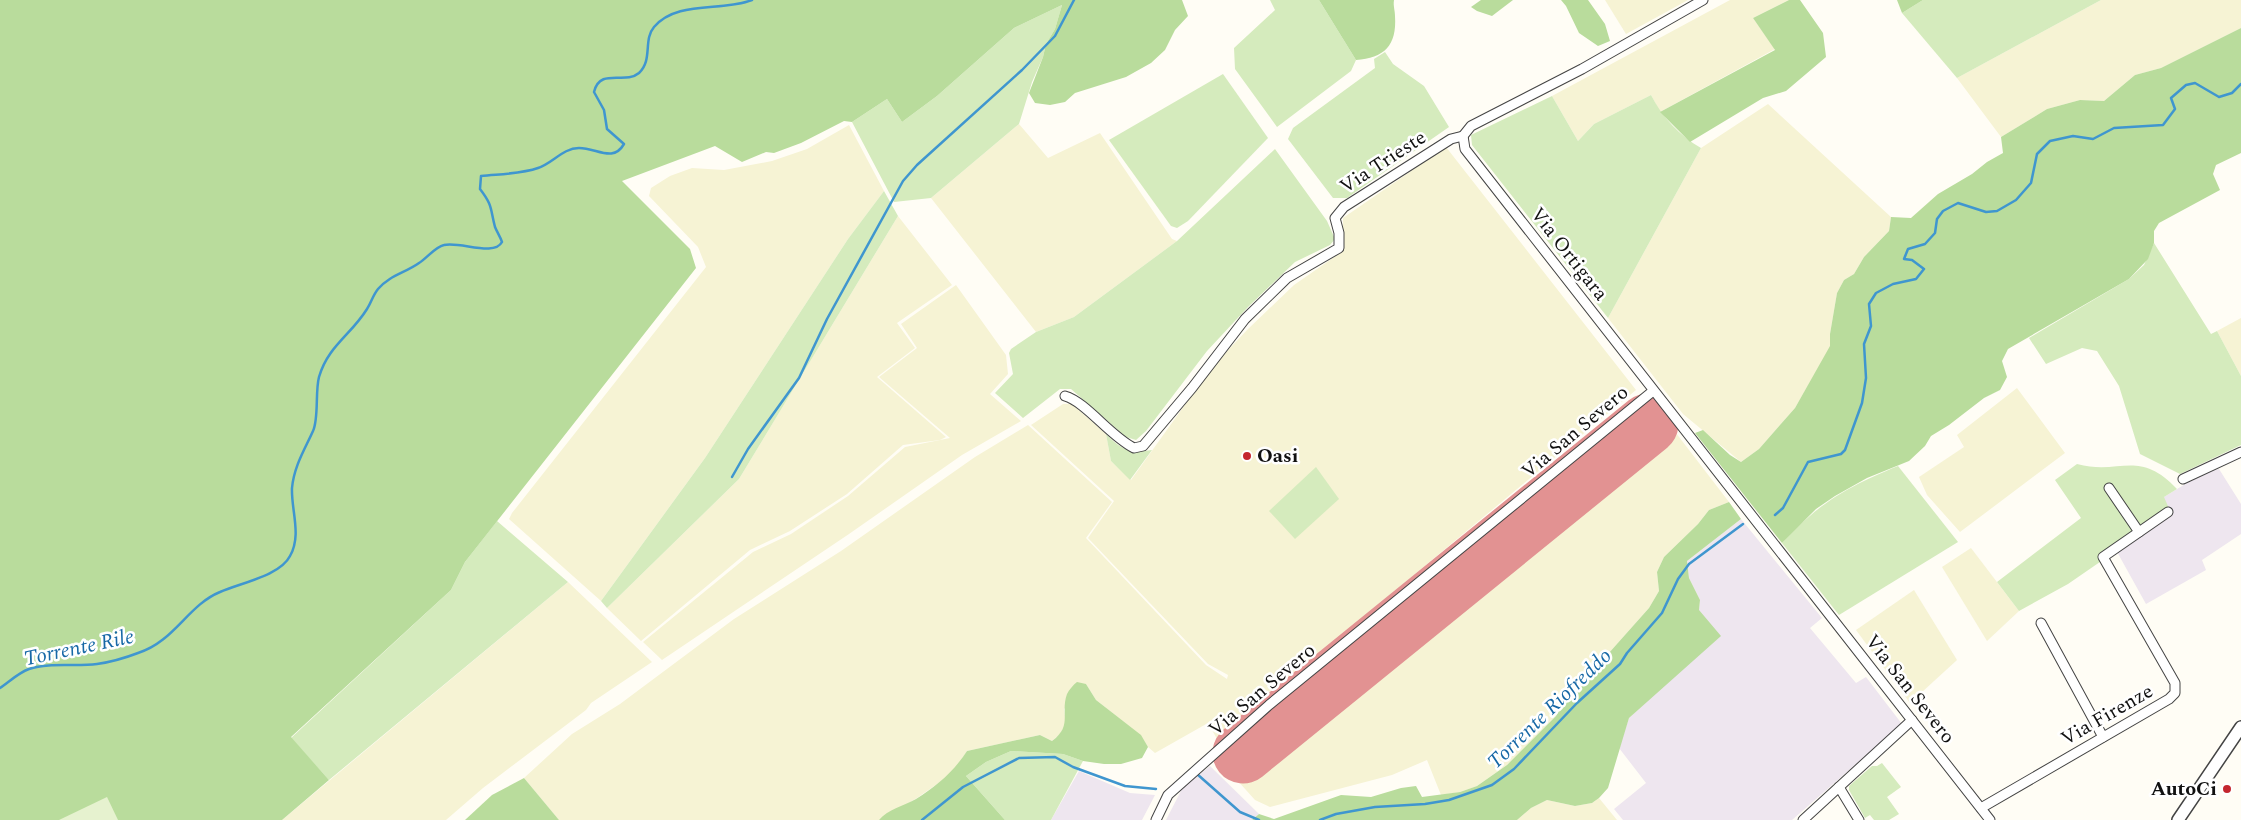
<svg xmlns="http://www.w3.org/2000/svg" width="2241" height="820" font-family="Spectral,serif">
<style>
.industrial{fill:#eee6ef}
.farmland{fill:#f6f3d4}
.green{fill:#d5ebbd}
.forest{fill:#b9dc9c}
.pitch{fill:#e6f2cf}
.lines{fill:none;stroke-linecap:round;stroke-linejoin:round}
.stream{stroke:#3f96cf;stroke-width:2.5}
.runway{stroke:#e29292;stroke-width:61}
.minor-casing{stroke:#444;stroke-width:11}
.tertiary-casing{stroke:#444;stroke-width:14}
.minor{stroke:#fff;stroke-width:9}
.tertiary{stroke:#fff;stroke-width:11}
.poi-dot{fill:#c4262e;stroke:#fff;stroke-width:2}
.labels{text-anchor:middle;dominant-baseline:central;stroke-width:5;stroke-linejoin:round;paint-order:stroke}
.street-label{font-size:20px;fill:#111;stroke:#fff}
.poi-label{font-size:20px;font-weight:bold;fill:#111;stroke:#fff;text-anchor:start}
.water-label{font-size:21px;font-style:italic;fill:#1768a6;stroke:#fff}
</style>
<rect width="100%" height="100%" fill="#fffdf5"/>
<g class="industrial">
<path d="M 2219,469 L 2241,504 L 2241,534 L 2202,560 L 2206,570 L 2146,604 L 2116,550 L 2164,497 L 2205,472 Z"/>
<path d="M 1741,519 L 1822,618 L 1810,628 L 1856,683 L 1866,677 L 1902,724 L 1792,820 L 1623,820 L 1614,809 L 1646,783 L 1619,748 L 1629,718 L 1662,687 L 1699,609 L 1700,600 L 1689,578 L 1687,561 Z"/>
<path d="M 1210,766 L 1259,814 L 1252,820 L 1166,820 L 1183,787 Z"/>
<path d="M 1079,771 L 1130,793 L 1155,795 L 1142,820 L 1051,820 Z"/>
</g>
<g class="farmland">
<path d="M 1605,0 L 1688,0 L 1626,34 Z"/>
<path d="M 1730,0 L 1789,0 L 1753,18 L 1775,49 L 1660,112 L 1651,95 L 1594,124 L 1578,141 L 1552,96 Z"/>
<path d="M 2101,0 L 2241,0 L 2241,28 L 2161,68 L 2135,75 L 2104,101 L 2080,100 L 2047,109 L 2001,137 L 1957,78 Z"/>
<path d="M 1768,104 L 1891,217 L 1889,231 L 1864,257 L 1854,274 L 1844,280 L 1837,293 L 1830,334 L 1831,346 L 1795,408 L 1759,449 L 1741,462 L 1683,414 L 1608,318 L 1701,148 Z"/>
<path d="M 1019,124 L 1048,158 L 1100,133 L 1172,239 L 1177,241 L 1074,317 L 1036,332 L 931,198 Z"/>
<path d="M 849,125 L 884,191 L 848,239 L 705,458 L 601,601 L 509,519 L 512,513 L 706,267 L 698,247 L 649,196 L 651,188 L 670,176 L 692,168 L 724,170 L 772,161 L 807,149 Z"/>
<path d="M 1446,147 L 1636,390 L 1217,739 L 1208,723 L 1155,753 L 1148,747 L 1140,735 L 1096,700 L 1086,684 L 1064,709 L 1066,723 L 1060,734 L 1052,741 L 1040,735 L 967,751 L 956,768 L 940,782 L 917,798 L 879,820 L 559,820 L 524,778 L 572,734 L 620,704 L 734,619 L 841,551 L 975,457 L 1028,425 L 1112,502 L 1086,538 L 1206,665 L 1227,679 L 1228,675 L 1208,664 L 1088,538 L 1114,501 L 1031,425 L 1063,404 L 1072,404 L 1106,434 L 1111,461 L 1131,480 L 1212,367 L 1248,329 L 1294,285 L 1343,251 L 1343,218 Z"/>
<path d="M 898,216 L 952,285 L 897,323 L 915,348 L 877,377 L 946,437 L 940,440 L 903,445 L 847,494 L 790,531 L 750,550 L 641,641 L 607,608 L 739,479 Z"/>
<path d="M 956,285 L 1006,355 L 1008,374 L 990,394 L 1021,421 L 962,455 L 849,534 L 662,660 L 643,642 L 753,552 L 791,534 L 848,496 L 905,447 L 950,438 L 879,377 L 917,348 L 901,324 Z"/>
<path d="M 2241,318 L 2241,376 L 2217,331 Z"/>
<path d="M 2017,388 L 2065,453 L 1960,532 L 1927,495 L 1919,477 L 1964,447 L 1957,435 Z"/>
<path d="M 1647,404 L 1656,407 L 1729,502 L 1709,510 L 1698,524 L 1664,557 L 1657,572 L 1659,591 L 1649,608 L 1592,672 L 1582,686 L 1567,698 L 1556,716 L 1507,765 L 1477,786 L 1460,792 L 1441,795 L 1427,760 L 1392,775 L 1270,807 L 1255,800 L 1228,770 L 1224,751 Z"/>
<path d="M 1971,548 L 2019,611 L 1987,641 L 1942,567 Z"/>
<path d="M 568,582 L 652,662 L 591,703 L 586,710 L 483,788 L 446,820 L 282,820 Z"/>
<path d="M 1914,590 L 1957,660 L 1910,703 L 1856,630 Z"/>
<path d="M 1599,798 L 1617,820 L 1517,820 L 1531,808 L 1547,800 L 1575,806 L 1592,803 Z"/>
</g>
<g class="green">
<path d="M 1270,0 L 1319,0 L 1356,60 L 1351,71 L 1277,127 L 1235,69 L 1234,48 L 1275,10 Z"/>
<path d="M 1923,0 L 2101,0 L 1957,78 L 1902,13 Z"/>
<path d="M 1062,5 L 1055,29 L 1046,44 L 1043,57 L 1032,82 L 1019,124 L 931,198 L 894,202 L 852,122 L 887,99 L 902,122 L 937,96 L 1014,28 Z"/>
<path d="M 1385,52 L 1393,64 L 1424,86 L 1449,127 L 1347,198 L 1333,198 L 1288,139 L 1293,128 L 1375,68 L 1374,59 Z"/>
<path d="M 1223,74 L 1268,138 L 1188,221 L 1177,228 L 1171,226 L 1109,140 Z"/>
<path d="M 1651,95 C 1662,117 1680,136 1701,148 L 1608,318 L 1472,145 L 1471,135 L 1552,96 L 1578,141 L 1594,124 Z"/>
<path d="M 1275,149 L 1327,221 L 1335,239 L 1330,245 L 1295,262 L 1248,307 L 1207,351 L 1146,431 L 1136,440 L 1126,437 L 1071,389 L 1060,389 L 1023,418 L 995,393 L 1013,374 L 1009,353 L 1011,349 L 1036,332 L 1074,317 L 1177,241 Z"/>
<path d="M 884,191 L 898,216 L 739,479 L 607,608 L 601,601 L 705,458 L 848,239 Z"/>
<path d="M 2154,243 L 2211,334 L 2217,331 L 2241,376 L 2241,445 L 2180,474 L 2140,454 L 2119,386 L 2097,351 L 2082,348 L 2046,364 L 2029,338 L 2129,279 L 2144,265 Z"/>
<path d="M 1106,434 C 1122,450 1130,454 1152,450 L 1130,480 L 1111,461 Z"/>
<path d="M 2077,464 C 2120,476 2138,448 2177,489 L 2164,497 L 2171,513 L 2068,584 L 2019,611 L 1997,582 L 2081,518 L 2055,480 Z"/>
<path d="M 1898,466 L 1958,542 L 1839,615 L 1782,543 C 1820,502 1847,487 1898,466 Z"/>
<path d="M 1316,467 L 1339,499 L 1295,539 L 1269,511 Z"/>
<path d="M 497,521 L 568,582 L 329,780 L 291,738 L 451,590 L 465,562 Z"/>
<path d="M 1011,751 L 1063,754 L 1083,761 L 1051,820 L 1005,820 L 966,776 L 986,762 Z"/>
<path d="M 1882,763 L 1901,787 L 1887,797 L 1899,814 L 1889,820 L 1874,820 L 1870,815 L 1865,818 L 1849,790 L 1849,786 L 1872,766 L 1877,766 Z"/>
</g>
<g class="forest">
<path d="M 0,0 L 1182,0 L 1188,16 L 1175,30 L 1165,50 L 1151,63 L 1126,77 L 1075,93 L 1065,102 L 1050,105 L 1035,103 L 1029,93 L 1043,57 L 1046,44 L 1055,29 L 1062,5 L 1014,28 L 937,96 L 902,122 L 887,99 L 852,122 L 844,121 L 801,143 L 774,153 L 766,152 L 742,162 L 715,146 L 622,181 L 690,249 L 696,268 L 465,562 L 451,590 L 291,737 L 329,780 L 282,820 L 0,820 Z"/>
<path d="M 1319,0 L 1394,0 C 1393,6 1395,10 1395,16 C 1397,46 1384,58 1356,60 Z"/>
<path d="M 1481,0 L 1513,0 L 1492,16 L 1477,11 L 1471,7 Z"/>
<path d="M 1561,0 L 1588,0 L 1605,24 L 1610,41 L 1598,46 L 1579,33 L 1566,6 Z"/>
<path d="M 1789,0 L 1800,0 L 1823,33 L 1826,57 L 1786,91 L 1763,98 L 1690,142 L 1660,112 L 1775,50 L 1753,18 Z"/>
<path d="M 1897,0 L 1923,0 L 1902,13 Z"/>
<path d="M 2241,28 L 2241,153 L 2216,165 L 2213,174 L 2220,190 L 2159,223 L 2154,231 L 2154,243 L 2148,259 L 2129,279 L 2008,349 L 2002,361 L 2007,377 L 2000,390 L 1984,398 L 1949,425 L 1931,436 L 1925,446 L 1909,461 L 1867,478 L 1835,496 L 1816,509 L 1782,543 L 1695,433 L 1703,430 L 1730,455 L 1741,462 L 1759,449 L 1795,408 L 1830,346 L 1830,334 L 1837,293 L 1844,280 L 1854,274 L 1864,257 L 1889,231 L 1891,217 L 1911,218 L 1938,194 L 1972,174 L 1987,162 L 2003,153 L 2001,137 L 2047,109 L 2080,100 L 2104,101 L 2135,75 L 2161,68 Z"/>
<path d="M 1729,502 L 1741,519 L 1687,561 L 1689,578 L 1700,600 L 1699,610 L 1721,636 L 1629,718 L 1608,788 L 1599,798 L 1592,803 L 1575,806 L 1547,800 L 1531,808 L 1517,820 L 1252,820 L 1259,814 L 1274,819 L 1341,795 L 1371,797 L 1401,788 L 1416,786 L 1422,797 L 1460,792 L 1477,786 L 1507,765 L 1556,716 L 1567,698 L 1582,686 L 1592,672 L 1649,608 L 1659,591 L 1657,572 L 1664,557 L 1698,524 L 1709,510 Z"/>
<path d="M 1077,682 L 1086,684 L 1096,700 L 1141,735 L 1148,747 L 1142,758 L 1121,764 L 1104,764 L 1083,761 L 1063,754 L 1011,751 L 986,762 L 966,776 L 1005,820 L 879,820 C 887,810 905,805 916,799 C 937,786 954,771 967,751 L 1040,735 L 1052,741 C 1073,725 1060,714 1067,694 C 1069,690 1073,685 1077,682 Z"/>
<path d="M 524,778 L 559,820 L 465,820 L 492,795 Z"/>
</g>
<path class="pitch" d="M 107,797 L 118,820 L 59,820 Z"/>
<g class="lines">
<g class="stream">
<path d="M 732,477 L 748,449 L 799,378 L 827,319 L 903,181 L 917,165 L 1022,70 L 1055,36 L 1074,0"/>
<path d="M 1775,515 L 1783,508 L 1808,462 L 1841,454 L 1845,450 L 1862,403 L 1866,378 L 1864,344 L 1871,326 L 1869,304 L 1876,293 L 1893,284 L 1916,279 L 1924,269 L 1912,260 L 1904,259 L 1908,249 L 1925,244 L 1935,233 L 1937,219 L 1943,211 L 1958,203 L 1986,212 L 1997,211 L 2016,200 L 2031,183 L 2037,154 L 2050,141 L 2073,136 L 2093,139 L 2114,128 L 2163,125 L 2175,109 L 2171,98 L 2186,85 L 2195,83 L 2219,97 L 2232,93 L 2241,84"/>
<path d="M 0,688 C 9,682 18,673 29,669 C 50,662 75,667 97,664 C 111,662 125,658 138,653 C 174,642 188,605 220,592 C 240,583 280,576 290,556 C 302,535 291,510 292,488 C 294,466 305,449 313,431 C 319,418 315,392 319,377 C 328,346 351,335 367,309 C 371,303 373,295 378,289 C 390,275 405,273 419,263 C 427,258 435,247 444,245 C 460,241 494,257 502,242 C 500,236 497,232 495,227 C 490,208 493,206 480,189 L 481,176 C 500,174 521,174 538,168 C 553,163 563,148 579,148 C 597,148 613,163 624,144 L 607,129 L 604,110 L 594,92 C 600,67 625,85 639,73 C 653,60 643,40 654,27 C 677,0 721,12 752,0"/>
<path d="M 1197,774 L 1240,812 L 1259,820"/>
<path d="M 922,820 L 963,787 L 1019,758 L 1055,757 L 1073,767 L 1125,786 L 1156,789"/>
<path d="M 1320,820 L 1336,814 L 1375,807 L 1425,804 L 1449,800 L 1492,785 L 1514,769 L 1577,703 L 1620,664 L 1627,653 L 1662,613 L 1678,579 L 1689,564 L 1743,524"/>
</g>
<path class="runway" d="M 1243,753 L 1648,424"/>
<defs>
<g id="minor">
<path d="M 1463,136 L 1465,149 L 1990,820"/>
<path d="M 1065,396 C 1086,402 1110,436 1134,448 L 1143,446 L 1192,388 L 1245,319 L 1287,278 L 1339,248 L 1339,233 L 1335,218 L 1344,207 L 1451,139 L 1463,136 L 1471,126 L 1582,69 L 1703,0"/>
<path d="M 2183,479 L 2241,452"/>
<path d="M 2109,488 L 2139,532"/>
<path d="M 2041,623 L 2103,737"/>
<path d="M 1839,787 L 1859,820"/>
<path d="M 1981,808 L 2169,699 L 2175,693 L 2175,683 L 2103,557 L 2168,512"/>
<path d="M 1156,820 L 1168,795 L 1269,705 L 1653,391"/>
<path d="M 1803,820 L 1912,720"/>
</g>
<path id="tertiary" d="M 2178,820 L 2241,727"/>
</defs>
<use href="#minor" class="minor-casing"/>
<use href="#tertiary" class="tertiary-casing"/>
<use href="#minor" class="minor"/>
<use href="#tertiary" class="tertiary"/>
</g>
<g class="poi-dot">
<circle cx="1247" cy="456" r="5"/>
<circle cx="2227" cy="789" r="5"/>
</g>
<g class="labels">
<g class="street-label">
<text transform="translate(1383 162) rotate(-33)">Via Trieste</text>
<text transform="translate(1569 254) rotate(52)">Via Ortigara</text>
<text transform="translate(1575 432) rotate(-40)">Via San Severo</text>
<text transform="translate(1910 689) rotate(52)">Via San Severo</text>
<text transform="translate(1262 690) rotate(-40)">Via San Severo</text>
<text transform="translate(2107 715) rotate(-30)">Via Firenze</text>
</g>
<g class="poi-label">
<text x="1257" y="456">Oasi</text>
<text x="2217" y="789" text-anchor="end">AutoCi</text>
</g>
<g class="water-label">
<text transform="translate(79 648) rotate(-12)">Torrente Rile</text>
<text transform="translate(1550 709) rotate(-44)">Torrente Riofreddo</text>
</g>
</g>
</svg>
